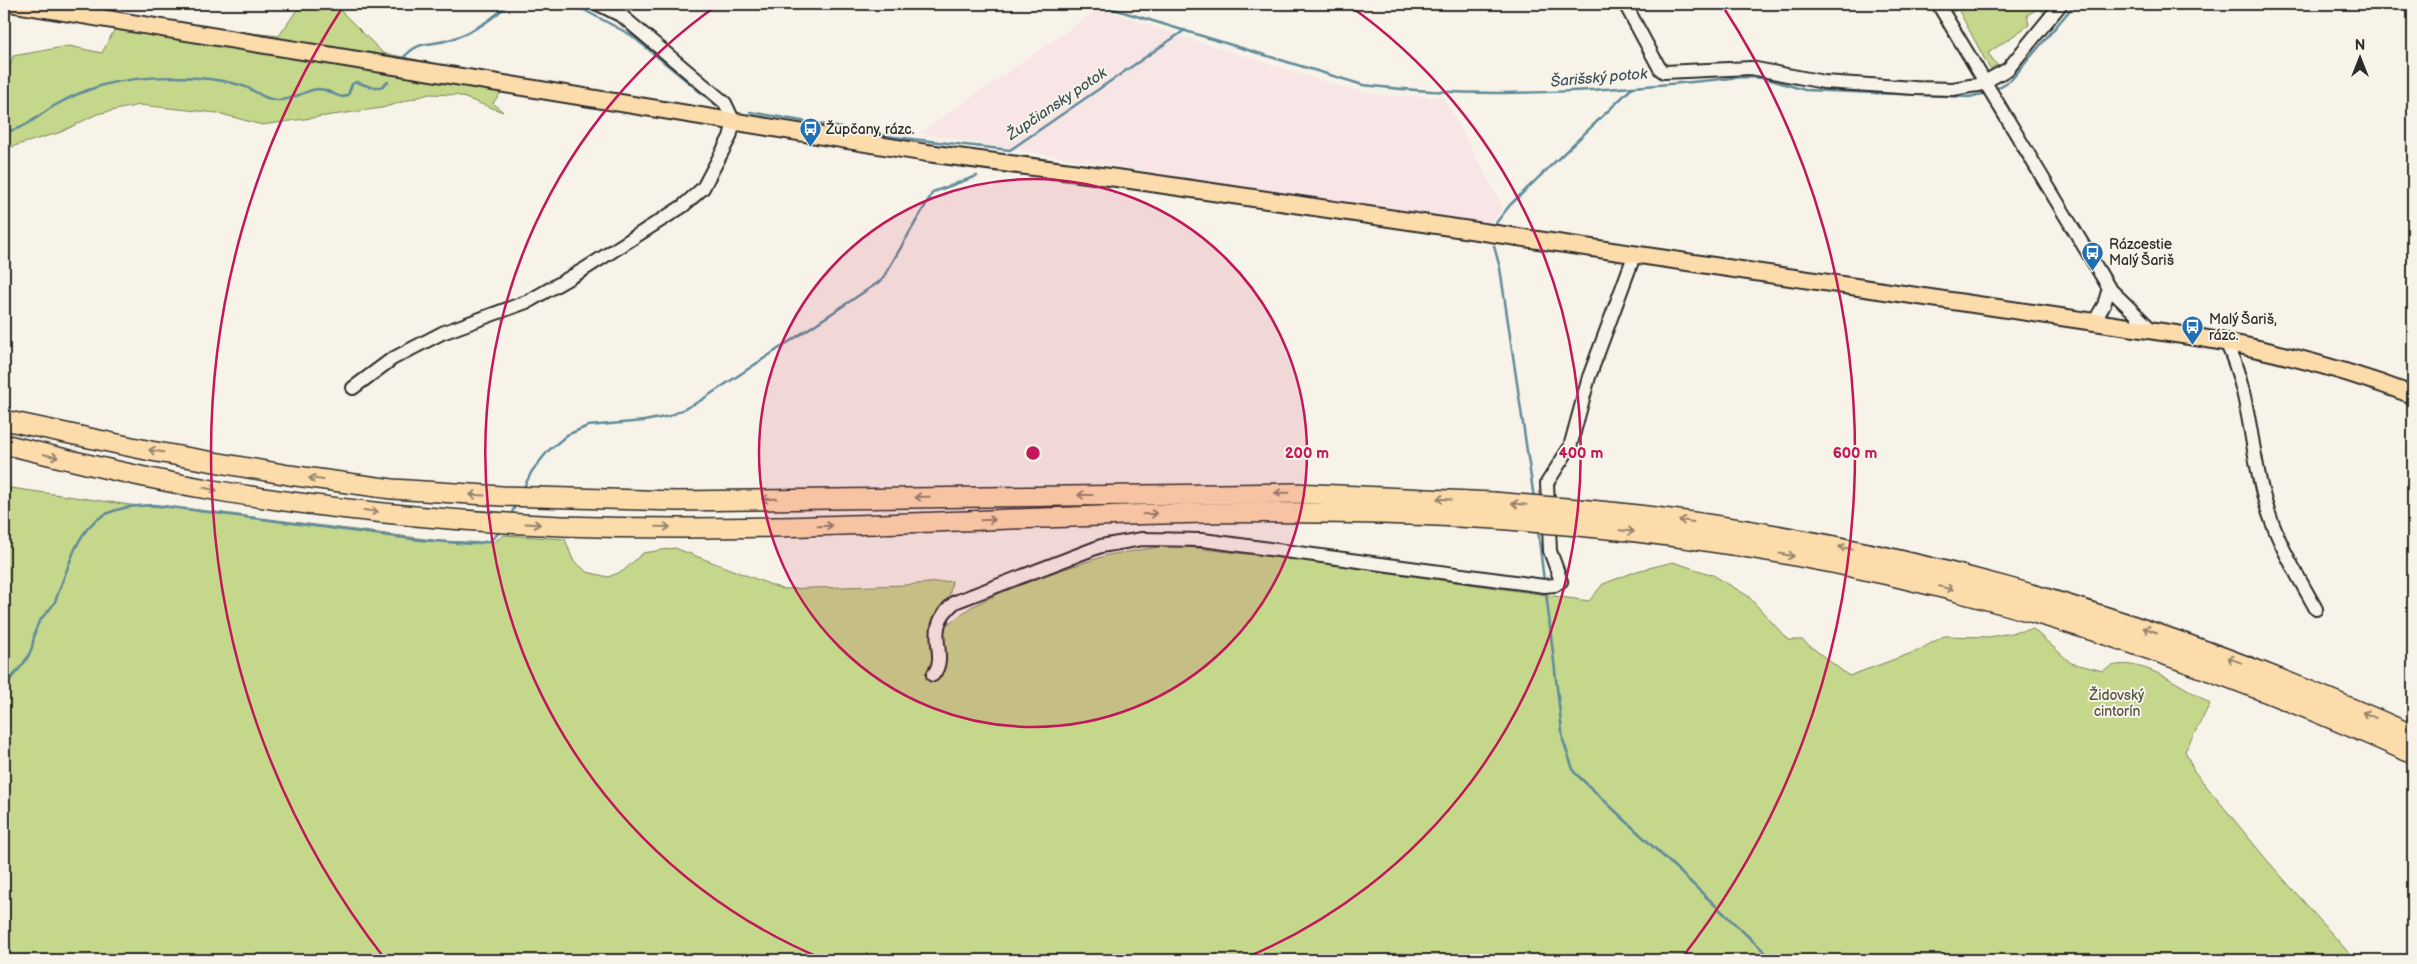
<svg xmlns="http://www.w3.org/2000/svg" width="2417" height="964" font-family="'Balsamiq Sans',sans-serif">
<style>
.built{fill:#f8e5e5}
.green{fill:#c5d78b;stroke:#78815b}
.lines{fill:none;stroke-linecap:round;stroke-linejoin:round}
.stream{stroke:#608a9b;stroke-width:2.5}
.minor-casing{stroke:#2b2b2b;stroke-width:16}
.major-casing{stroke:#2b2b2b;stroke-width:20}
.highway-casing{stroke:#2b2b2b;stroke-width:22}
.minor{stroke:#f7f3e8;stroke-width:12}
.major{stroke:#fddcac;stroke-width:16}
.highway{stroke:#fddcac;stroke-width:19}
.highway-bridge-casing{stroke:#2b2b2b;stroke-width:22;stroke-linecap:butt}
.highway-bridge{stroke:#fddcac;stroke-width:19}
.oneway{stroke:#94846c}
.ring{fill:none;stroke:#c2185b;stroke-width:2.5}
.labels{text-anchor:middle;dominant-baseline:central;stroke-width:4;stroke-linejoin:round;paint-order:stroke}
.poi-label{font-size:14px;fill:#2b2b2b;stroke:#f7f3e8;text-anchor:start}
.park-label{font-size:14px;fill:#525643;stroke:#f7f3e8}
.water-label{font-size:15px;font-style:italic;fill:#41535a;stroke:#f7f3e8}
.centre{fill:#c2185b;stroke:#f7f3e8;stroke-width:2.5}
.ring-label{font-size:15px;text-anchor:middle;font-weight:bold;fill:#c2185b;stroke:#f7f3e8;stroke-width:4;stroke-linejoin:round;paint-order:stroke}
</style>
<rect width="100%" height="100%" fill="#f7f3e8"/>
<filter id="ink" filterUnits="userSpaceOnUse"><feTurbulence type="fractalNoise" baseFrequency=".02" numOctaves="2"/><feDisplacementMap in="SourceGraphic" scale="10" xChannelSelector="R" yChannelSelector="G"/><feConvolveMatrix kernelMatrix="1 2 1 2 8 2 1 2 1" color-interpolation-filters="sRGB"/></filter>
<g filter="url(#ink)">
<path class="built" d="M 1100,8 L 1186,38 L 1349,89 L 1378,95 L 1443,97 L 1503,207 L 1489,225 L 1237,187 L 920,133 Z"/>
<g class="green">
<path d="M 301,4 L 334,4 L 383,53 L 502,77 L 503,90 L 493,103 L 503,112 L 457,95 L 429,94 L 382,108 L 262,125 L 218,113 L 139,105 L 97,114 L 61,132 L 4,149 L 4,78 L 8,74 L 13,56 L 69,46 L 102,53 L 120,19 L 279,36 Z"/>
<path d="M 1948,4 L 2057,4 L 2048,18 L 2039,8 L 2027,15 L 2029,25 L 1988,53 L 1997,65 L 1990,69 L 1958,9 L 1953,12 Z"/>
<path d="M 4,487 L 130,505 L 191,509 L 441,541 L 492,543 L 504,535 L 565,539 L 573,560 L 587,572 L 608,577 L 623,571 L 643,553 L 675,548 L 782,589 L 905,585 L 952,581 L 948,602 L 948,624 L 971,607 L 1023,582 L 1108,555 L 1170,545 L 1306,561 L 1589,601 L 1603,584 L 1637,571 L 1673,562 L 1713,575 L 1748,596 L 1788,640 L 1802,640 L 1849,676 L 1917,651 L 1944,636 L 1989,637 L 2033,629 L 2071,663 L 2103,671 C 2130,649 2186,688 2210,704 L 2185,751 L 2194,771 L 2266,859 L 2355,960 L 4,960 Z"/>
</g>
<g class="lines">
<g class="stream">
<path d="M 573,4 L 631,35 L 716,105"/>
<path d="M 1097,4 L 1363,85 C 1492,101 1615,90 1743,77 L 1764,78 L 1805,90 L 1969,97 L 1987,93"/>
<path d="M 401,60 C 422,37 426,48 452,39 C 472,32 493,19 508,4"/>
<path d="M 1994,90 L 2011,80 L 2075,4"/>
<path d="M 750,112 L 894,137 L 1010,150 L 1185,30"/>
<path d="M 4,132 C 23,130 38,116 54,106 C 69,97 87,90 103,85 C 141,75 201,74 240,85 C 253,88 263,100 278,100 C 292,101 305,90 318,89 C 328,89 335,96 343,97 L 348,95 L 352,84 L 356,82 L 371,87 L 381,87 L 388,82"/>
<path d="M 1496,223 L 1510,205 L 1633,87"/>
<path d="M 1494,246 L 1500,268 L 1534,498"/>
<path d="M 523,489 L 532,471 L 548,451 L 567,435 L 588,426 L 644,421 L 670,416 L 700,401 L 882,280 L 933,192 L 977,176"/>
<path d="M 510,516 L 517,503"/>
<path d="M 1538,530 L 1544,581"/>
<path d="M 1546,592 L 1563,740 L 1574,772 L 1771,958"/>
<path d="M 4,686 C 14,674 26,664 31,650 C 34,641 34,631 38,624 C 42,615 53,609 56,599 C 79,539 81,506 155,505 L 420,540 L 473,544 L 490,541 L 502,530"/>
</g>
<defs>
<g id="minor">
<path d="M 1625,4 L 1660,69 L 1664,72 L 1751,68 L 1824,82 L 1915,88 L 1953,89 L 1970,86 L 1979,85 L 2008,69 L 2061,4"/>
<path d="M 1938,4 L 2109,288 L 2152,330"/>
<path d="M 2094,322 L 2104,305 L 2109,288"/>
<path d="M 2226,342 C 2249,390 2250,443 2263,494 C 2274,537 2295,571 2316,609"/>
<path d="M 353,388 L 392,359 L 442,333 L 529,301 L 583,270 L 683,206 L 703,188 L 730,137 L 734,122 L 725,103 L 622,16 L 598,4"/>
<path d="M 933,675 C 951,653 920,631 955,602 L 1101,546 L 1142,539 L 1203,540 L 1544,586 L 1555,585 L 1561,581 L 1550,551 L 1547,483 L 1570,447 L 1589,377 L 1634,256"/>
</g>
<path id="major" d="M 15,4 L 927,153 L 1124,179 L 2196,337 C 2270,349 2343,369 2413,395"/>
<g id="highway">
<path d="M 4,420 L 151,451 L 289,475 L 392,489 L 502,496 L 677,501 L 1294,493 L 1493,502"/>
<path d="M 4,444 C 77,462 150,480 225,492 C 336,510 449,521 562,526 C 763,533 964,519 1165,514 C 1275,511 1386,513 1496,519"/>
<path d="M 1579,509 C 1872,535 2145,615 2413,735"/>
<path d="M 1578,526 C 1871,552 2146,634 2413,754"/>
</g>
</defs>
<use href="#minor" class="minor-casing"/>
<use href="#major" class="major-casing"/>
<use href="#highway" class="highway-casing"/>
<use href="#minor" class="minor"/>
<use href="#major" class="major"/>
<use href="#highway" class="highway"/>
<defs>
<g id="highway-bridge">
<path d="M 1493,502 L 1579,509"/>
<path d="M 1496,519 L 1578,526"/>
</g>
</defs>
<use href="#highway-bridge" class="highway-bridge-casing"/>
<use href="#highway-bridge" class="highway-bridge"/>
</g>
<defs><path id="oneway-shaft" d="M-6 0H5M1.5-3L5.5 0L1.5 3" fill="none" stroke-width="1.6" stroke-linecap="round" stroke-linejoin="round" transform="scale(1.25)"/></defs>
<g class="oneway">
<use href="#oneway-shaft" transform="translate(156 451) rotate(-170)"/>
<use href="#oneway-shaft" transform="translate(51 456) rotate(13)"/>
<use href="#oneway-shaft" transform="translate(316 479) rotate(-172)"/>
<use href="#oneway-shaft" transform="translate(210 489) rotate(11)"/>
<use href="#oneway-shaft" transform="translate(1282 493) rotate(179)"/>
<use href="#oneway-shaft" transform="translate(477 495) rotate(-177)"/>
<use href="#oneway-shaft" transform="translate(1085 495) rotate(180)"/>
<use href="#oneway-shaft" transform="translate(922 497) rotate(179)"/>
<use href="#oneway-shaft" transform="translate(769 499) rotate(179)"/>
<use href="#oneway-shaft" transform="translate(1444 499) rotate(-177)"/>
<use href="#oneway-shaft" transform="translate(1519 504) rotate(-175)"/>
<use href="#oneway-shaft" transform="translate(371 511) rotate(7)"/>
<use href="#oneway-shaft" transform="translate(1150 514) rotate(-2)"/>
<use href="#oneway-shaft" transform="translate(988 520) rotate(-2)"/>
<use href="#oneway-shaft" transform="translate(1686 521) rotate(-172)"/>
<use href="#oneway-shaft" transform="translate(533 524) rotate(3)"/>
<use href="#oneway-shaft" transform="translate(825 526) rotate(-2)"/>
<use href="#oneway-shaft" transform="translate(663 527) rotate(1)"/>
<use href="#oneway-shaft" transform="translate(1627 531) rotate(5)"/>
<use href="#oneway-shaft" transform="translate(1846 548) rotate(-169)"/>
<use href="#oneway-shaft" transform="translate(1787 555) rotate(11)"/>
<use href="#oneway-shaft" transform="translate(1946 588) rotate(13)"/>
<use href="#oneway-shaft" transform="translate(2150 630) rotate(-161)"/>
<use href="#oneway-shaft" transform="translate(2234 660) rotate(-159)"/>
<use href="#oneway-shaft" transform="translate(2369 715) rotate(-156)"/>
</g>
</g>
<circle cx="1033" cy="453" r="274" fill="#c2185b" fill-opacity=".12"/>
<g class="ring">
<circle cx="1033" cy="453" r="274"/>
<path d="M823 959A548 548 0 0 1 719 4M1347 4A548 548 0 0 1 1243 959"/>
<path d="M385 959A822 822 0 0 1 344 5M1722 5A822 822 0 0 1 1681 959"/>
</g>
<defs>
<symbol id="bus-pin" viewBox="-11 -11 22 30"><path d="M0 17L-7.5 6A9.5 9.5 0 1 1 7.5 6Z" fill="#1f6fb2" stroke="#f7f3e8"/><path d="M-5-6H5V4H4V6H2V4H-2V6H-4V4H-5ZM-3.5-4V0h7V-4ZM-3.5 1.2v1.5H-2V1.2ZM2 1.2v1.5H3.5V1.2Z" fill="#fff"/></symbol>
</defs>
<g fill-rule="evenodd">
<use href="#bus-pin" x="798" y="116" width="25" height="34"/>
<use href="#bus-pin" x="2080" y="240" width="25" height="34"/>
<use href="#bus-pin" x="2180" y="314" width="25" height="34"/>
</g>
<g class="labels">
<g class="poi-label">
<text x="826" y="129">Župčany, rázc.</text>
<text x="2109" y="244">Rázcestie<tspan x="2109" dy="16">Malý Šariš</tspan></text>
<text x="2209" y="319">Malý Šariš,<tspan x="2209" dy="16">rázc.</tspan></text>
</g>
<g class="park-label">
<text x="2117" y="695">Židovský<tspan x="2117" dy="16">cintorín</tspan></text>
</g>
<g class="water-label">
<text transform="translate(1599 78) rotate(-5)">Šarišský potok</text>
<text transform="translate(1057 104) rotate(-34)">Župčiansky potok</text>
</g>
</g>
<circle cx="1033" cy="453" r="8" class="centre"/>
<g class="ring-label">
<text x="1307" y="458">200 m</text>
<text x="1581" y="458">400 m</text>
<text x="1855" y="458">600 m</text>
</g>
<rect width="2417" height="964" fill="none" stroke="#f7f3e8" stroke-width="20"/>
<rect x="10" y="10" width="2397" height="944" fill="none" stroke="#2b2b2b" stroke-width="2" filter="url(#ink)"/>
<g transform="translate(2360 58)" stroke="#f7f3e8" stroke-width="4" paint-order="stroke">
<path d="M0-4L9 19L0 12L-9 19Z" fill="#2b2b2b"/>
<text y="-8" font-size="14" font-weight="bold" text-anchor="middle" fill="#2b2b2b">N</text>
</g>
</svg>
